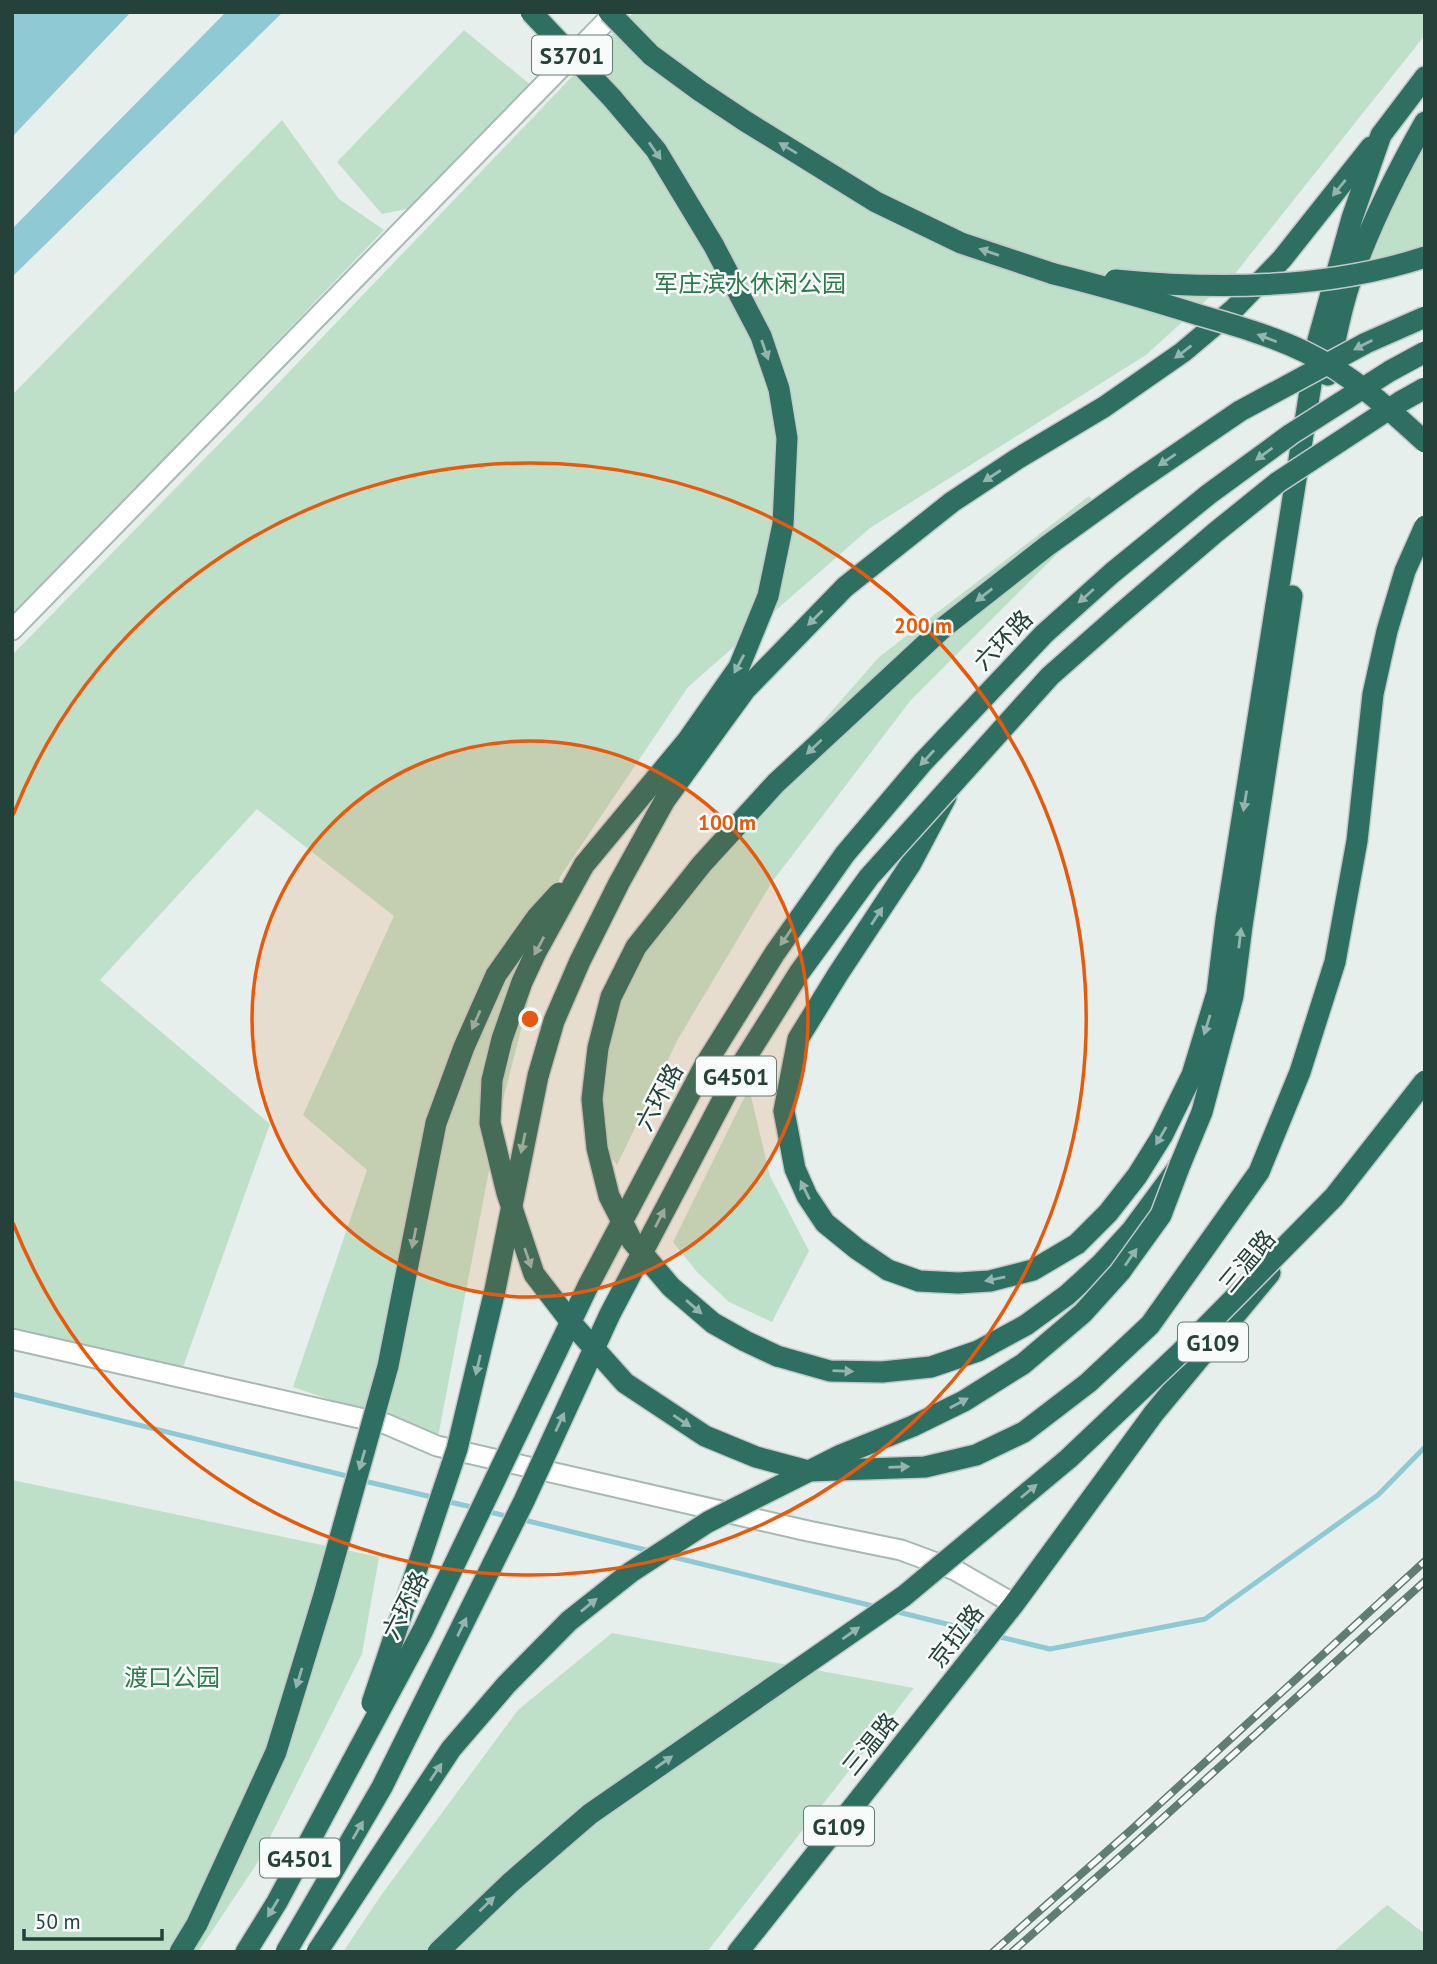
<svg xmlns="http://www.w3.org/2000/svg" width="1437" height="1964" font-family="'PT Sans','Noto Sans SC',sans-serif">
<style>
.green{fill:#bfe0c8}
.water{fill:#8ec9d4}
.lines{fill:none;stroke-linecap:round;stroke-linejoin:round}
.stream{stroke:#8ec9d4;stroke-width:5}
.street-casing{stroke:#a8b8b2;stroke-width:23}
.highway-casing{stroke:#c2cac8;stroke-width:24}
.street{stroke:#fff;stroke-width:19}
.highway{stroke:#2f6f62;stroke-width:21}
.rail-casing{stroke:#5f7d75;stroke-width:8}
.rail{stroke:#f7fbf9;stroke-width:5;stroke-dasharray:16;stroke-linecap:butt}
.highway-bridge-casing{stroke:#c2cac8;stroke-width:24;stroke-linecap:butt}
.highway-bridge{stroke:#2f6f62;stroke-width:21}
.oneway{fill:#93b5ae}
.ring{fill:none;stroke:#e8590c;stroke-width:3.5}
.labels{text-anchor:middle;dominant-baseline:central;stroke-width:5;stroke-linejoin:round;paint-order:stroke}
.shield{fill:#f7fbf9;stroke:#637a73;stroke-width:2}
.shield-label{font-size:23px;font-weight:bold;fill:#24423a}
.park-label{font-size:24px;fill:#2d7a4b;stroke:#f7fbf9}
.street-label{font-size:24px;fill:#24423a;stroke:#f7fbf9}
.centre{fill:#e8590c;stroke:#f7fbf9;stroke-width:3.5}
.ring-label{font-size:21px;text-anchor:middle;font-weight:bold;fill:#e8590c;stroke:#f7fbf9;stroke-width:5;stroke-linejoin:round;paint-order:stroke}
</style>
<rect width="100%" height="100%" fill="#e6efeb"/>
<g class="green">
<path d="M 634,12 L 1425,12 L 1425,35 L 1234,275 L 1146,355 L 870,528 L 688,687 L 560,877 L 501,1108 L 438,1437 L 293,1387 L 367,1170 L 303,1115 L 394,916 L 257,809 L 100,980 L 270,1124 L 178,1381 L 12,1345 L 12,655 L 266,396 Z"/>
<path d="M 464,30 L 532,86 L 412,208 L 382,214 L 337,162 Z"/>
<path d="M 282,120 L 339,199 L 384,230 L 12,617 L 12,395 Z"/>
<path d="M 1425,147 L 1425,247 L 1365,275 L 1402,181 Z"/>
<path d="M 1089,496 L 1101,510 L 911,700 L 772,882 L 678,1039 L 617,1165 L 606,1150 L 590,1082 L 645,924 L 879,657 Z"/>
<path d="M 749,1088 L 770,1176 L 809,1251 L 772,1322 L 729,1302 L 697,1272 L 673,1242 Z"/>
<path d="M 12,1480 L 379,1557 L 362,1654 L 256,1865 L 198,1952 L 12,1952 Z"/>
<path d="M 612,1633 L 914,1688 L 707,1952 L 343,1952 L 382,1894 L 518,1710 Z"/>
<path d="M 1387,1905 L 1425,1934 L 1425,1952 L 1333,1952 Z"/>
</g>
<g class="water">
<path d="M 12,12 L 131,12 L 12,137 Z"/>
<path d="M 226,12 L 283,12 L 12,277 L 12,229 Z"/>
</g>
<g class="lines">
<g class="stream">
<path d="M 12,1394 L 351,1477"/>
<path d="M 360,1480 L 436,1498"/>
<path d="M 445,1501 L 476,1508"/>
<path d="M 486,1511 L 510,1517"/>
<path d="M 520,1519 L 650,1551"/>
<path d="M 669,1556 L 877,1607"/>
<path d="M 894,1611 L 983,1633"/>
<path d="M 996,1636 L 1050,1649 L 1205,1619 L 1378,1495 L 1425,1447"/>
</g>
<defs>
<g id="street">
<path d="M 12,630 L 615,12"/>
<path d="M 12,1339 L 386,1424 L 437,1446 L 808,1531 L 901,1550 L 955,1570 L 1014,1604"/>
</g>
<g id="highway">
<path d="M 651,55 L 700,91 L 745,121 L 876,202 L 961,243 L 1054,274"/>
<path d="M 1328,375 C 1335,343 1340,310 1351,280 C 1370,224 1396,173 1425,122"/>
<path d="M 946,797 L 910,865 L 838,974 L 798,1039 L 784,1111 L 795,1169 L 807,1196 L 825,1223 L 857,1249 L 888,1270 L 919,1281 L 958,1283 L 990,1281 L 1033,1270 L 1077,1244 L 1108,1213 L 1137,1176 L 1162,1136 L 1192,1075 L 1217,993 L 1226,920 L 1318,340 L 1352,218 L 1381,135 L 1425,77"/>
<path d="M 584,865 L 687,741 L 739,667 L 768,596 L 783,524 L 787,438 L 779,389 L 761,336 L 714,246 L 656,150 L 612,98"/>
<path d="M 538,1076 L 554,1021 L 580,961 L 619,883 L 665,800 L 745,690 L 845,587 L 952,502 L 1017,459 L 1104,407 L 1183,352 L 1234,309 L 1282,259 L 1371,147"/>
<path d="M 777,1356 L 830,1371 L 882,1372 L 931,1367 L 978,1351 L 1026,1325 L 1067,1295 L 1101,1264 L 1132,1230 L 1180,1165 L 1202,1112 L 1233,996 L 1242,926 L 1292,596"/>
<path d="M 246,1952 L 277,1902 L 352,1762"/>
<path d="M 738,1952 L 1014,1604 L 1154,1413 L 1270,1273"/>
</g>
</defs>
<use href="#street" class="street-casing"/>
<use href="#highway" class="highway-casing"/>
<use href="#street" class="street"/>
<use href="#highway" class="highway"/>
<defs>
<g id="rail">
<path d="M 993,1952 L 1131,1830 L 1425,1561"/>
<path d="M 1012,1952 L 1132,1846 L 1425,1581"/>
</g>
</defs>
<use href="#rail" class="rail-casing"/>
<use href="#rail" class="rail"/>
<defs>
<g id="highway-bridge">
<path d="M 531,12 L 612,98"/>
<path d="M 609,12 L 651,55"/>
<path d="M 1054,274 C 1103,286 1151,300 1199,315 C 1234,325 1272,336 1305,352 C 1351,374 1388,408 1425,442"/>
<path d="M 1115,280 C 1216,290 1328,289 1425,257"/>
<path d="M 584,865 L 536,952 L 522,982 L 502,1039 L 492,1080 L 490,1123 L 507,1193 L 534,1274 L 574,1326 L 625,1383 L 705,1436 L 756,1457 L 808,1471 L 925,1467 L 976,1455 L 1024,1432 L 1088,1383 L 1150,1325 L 1259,1172 L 1300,1072 L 1335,962 L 1357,841 L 1373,694 L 1387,631 L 1405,571 L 1425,526"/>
<path d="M 777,1356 L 745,1341 L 713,1323 L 671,1287 L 632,1241 L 609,1196 L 597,1148 L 592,1099 L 598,1048 L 611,997 L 636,947 L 702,864 L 776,783 L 944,627 L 1047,546 L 1133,484 L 1240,411 L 1366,343 L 1425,317"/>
<path d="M 372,1703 L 457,1449 L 495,1290 L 538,1076"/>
<path d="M 352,1762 L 423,1630 L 588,1286 L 705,1065 L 775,953 L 845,854 L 923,762 L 1044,634 L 1112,573 L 1209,494 L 1291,434 L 1390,371 L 1425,352"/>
<path d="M 180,1952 L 197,1924 L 276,1752 L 324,1595 L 388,1366 L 436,1123 L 464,1047 L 496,975 L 537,917 L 559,893"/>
<path d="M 286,1952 L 382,1787 L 524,1501 L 610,1314 L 740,1067 L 799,973 L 869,877 L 1050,676 L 1118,616 L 1216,532 L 1278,482 L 1400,402 L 1425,388"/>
<path d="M 317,1952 L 451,1749 L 506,1685 L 569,1621 L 631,1572 L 708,1522 L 841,1455 L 913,1426 L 964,1401 L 1023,1364 L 1083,1313 L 1120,1272 L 1161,1215 L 1180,1165"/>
<path d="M 438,1952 L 510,1883 L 590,1814 L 904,1596 L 1068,1459 L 1180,1353 L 1334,1197 L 1425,1081"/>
</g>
</defs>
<use href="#highway-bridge" class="highway-bridge-casing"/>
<use href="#highway-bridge" class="highway-bridge"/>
</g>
<defs><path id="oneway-solid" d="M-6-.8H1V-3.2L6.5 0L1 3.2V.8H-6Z" transform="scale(1.75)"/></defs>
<g class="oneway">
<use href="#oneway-solid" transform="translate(788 148) rotate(-149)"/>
<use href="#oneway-solid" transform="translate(655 151) rotate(55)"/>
<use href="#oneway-solid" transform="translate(1339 188) rotate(129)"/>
<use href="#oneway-solid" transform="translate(989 252) rotate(-161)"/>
<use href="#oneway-solid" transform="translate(1267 338) rotate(-159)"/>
<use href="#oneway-solid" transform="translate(1363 345) rotate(153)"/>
<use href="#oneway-solid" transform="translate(765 350) rotate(71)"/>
<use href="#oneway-solid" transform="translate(1183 352) rotate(143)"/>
<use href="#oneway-solid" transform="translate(1264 454) rotate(144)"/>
<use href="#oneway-solid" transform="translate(1167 460) rotate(146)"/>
<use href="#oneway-solid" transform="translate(992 476) rotate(147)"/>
<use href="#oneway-solid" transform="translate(984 595) rotate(142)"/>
<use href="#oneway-solid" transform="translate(1086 596) rotate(138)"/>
<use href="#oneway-solid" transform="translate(815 618) rotate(135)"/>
<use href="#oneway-solid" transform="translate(739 664) rotate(118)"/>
<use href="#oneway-solid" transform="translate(814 747) rotate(137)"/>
<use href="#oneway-solid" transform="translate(927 758) rotate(133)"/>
<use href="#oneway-solid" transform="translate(1245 801) rotate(99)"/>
<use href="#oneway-solid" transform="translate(877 916) rotate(-57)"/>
<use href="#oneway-solid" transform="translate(786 937) rotate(125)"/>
<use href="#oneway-solid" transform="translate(1240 938) rotate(-83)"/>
<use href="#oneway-solid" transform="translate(539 946) rotate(118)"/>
<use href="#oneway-solid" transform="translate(476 1020) rotate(114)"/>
<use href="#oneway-solid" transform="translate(1207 1025) rotate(107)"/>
<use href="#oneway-solid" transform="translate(1161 1136) rotate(120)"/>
<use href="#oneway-solid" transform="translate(523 1143) rotate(102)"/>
<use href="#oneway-solid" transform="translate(805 1190) rotate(-116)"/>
<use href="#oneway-solid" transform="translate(660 1218) rotate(-63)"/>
<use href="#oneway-solid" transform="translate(414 1238) rotate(101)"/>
<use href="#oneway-solid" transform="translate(1131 1257) rotate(-55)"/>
<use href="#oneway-solid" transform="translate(528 1258) rotate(71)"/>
<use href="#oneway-solid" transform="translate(995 1279) rotate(169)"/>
<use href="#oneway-solid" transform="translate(694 1307) rotate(41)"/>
<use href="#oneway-solid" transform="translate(478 1365) rotate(103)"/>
<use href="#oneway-solid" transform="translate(843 1371) rotate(2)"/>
<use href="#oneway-solid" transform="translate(959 1403) rotate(-28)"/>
<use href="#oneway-solid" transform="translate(682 1421) rotate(34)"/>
<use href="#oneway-solid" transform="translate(560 1422) rotate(-65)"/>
<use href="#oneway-solid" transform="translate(362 1460) rotate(106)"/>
<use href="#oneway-solid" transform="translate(899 1467) rotate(-2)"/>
<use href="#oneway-solid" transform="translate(1029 1491) rotate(-40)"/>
<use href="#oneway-solid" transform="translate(589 1605) rotate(-39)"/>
<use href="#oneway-solid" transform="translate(462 1627) rotate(-64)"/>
<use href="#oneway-solid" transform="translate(851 1633) rotate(-35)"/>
<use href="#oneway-solid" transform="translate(299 1678) rotate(107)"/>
<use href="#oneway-solid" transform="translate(664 1762) rotate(-35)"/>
<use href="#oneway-solid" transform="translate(436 1772) rotate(-56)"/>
<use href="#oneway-solid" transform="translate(358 1830) rotate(-60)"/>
<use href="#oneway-solid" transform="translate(487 1904) rotate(-44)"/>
<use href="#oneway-solid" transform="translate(273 1908) rotate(121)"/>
</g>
<circle cx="530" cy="1019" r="278" fill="#e8590c" fill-opacity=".12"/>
<g class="ring">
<circle cx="530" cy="1019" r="278"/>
<path d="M13 815A556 556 0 1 1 13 1223"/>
</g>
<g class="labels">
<g class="shield">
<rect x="532" y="35.5" width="80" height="39" rx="5"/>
<rect x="696" y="1056.5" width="80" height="39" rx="5"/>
<rect x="1178" y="1322.5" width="70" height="39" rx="5"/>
<rect x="804" y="1806.5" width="70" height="39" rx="5"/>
<rect x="260" y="1838.5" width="80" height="39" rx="5"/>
</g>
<g class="shield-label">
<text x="572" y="55">S3701</text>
<text x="736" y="1076">G4501</text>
<text x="1213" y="1342">G109</text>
<text x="839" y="1826">G109</text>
<text x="300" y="1858">G4501</text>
</g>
<g class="park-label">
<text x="750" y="283">军庄滨水休闲公园</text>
<text x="172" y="1677">渡口公园</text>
</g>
<g class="street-label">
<text transform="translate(1003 640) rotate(-46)">六环路</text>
<text transform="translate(659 1097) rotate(-62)">六环路</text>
<text transform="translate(1247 1261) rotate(-50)">三温路</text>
<text transform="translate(405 1605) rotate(-63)">六环路</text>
<text transform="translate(956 1636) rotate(-52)">京拉路</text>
<text transform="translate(870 1744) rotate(-51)">三温路</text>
</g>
</g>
<circle cx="530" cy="1019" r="10" class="centre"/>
<g class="ring-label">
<text x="923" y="633">200 m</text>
<text x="727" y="830">100 m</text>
</g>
<rect width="1437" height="1964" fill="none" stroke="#24423a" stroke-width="28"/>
<path d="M24 1929v10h138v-10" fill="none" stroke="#24423a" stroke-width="3.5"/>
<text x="35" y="1929" font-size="21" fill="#24423a" stroke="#f7fbf9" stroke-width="5" paint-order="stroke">50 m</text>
</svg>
